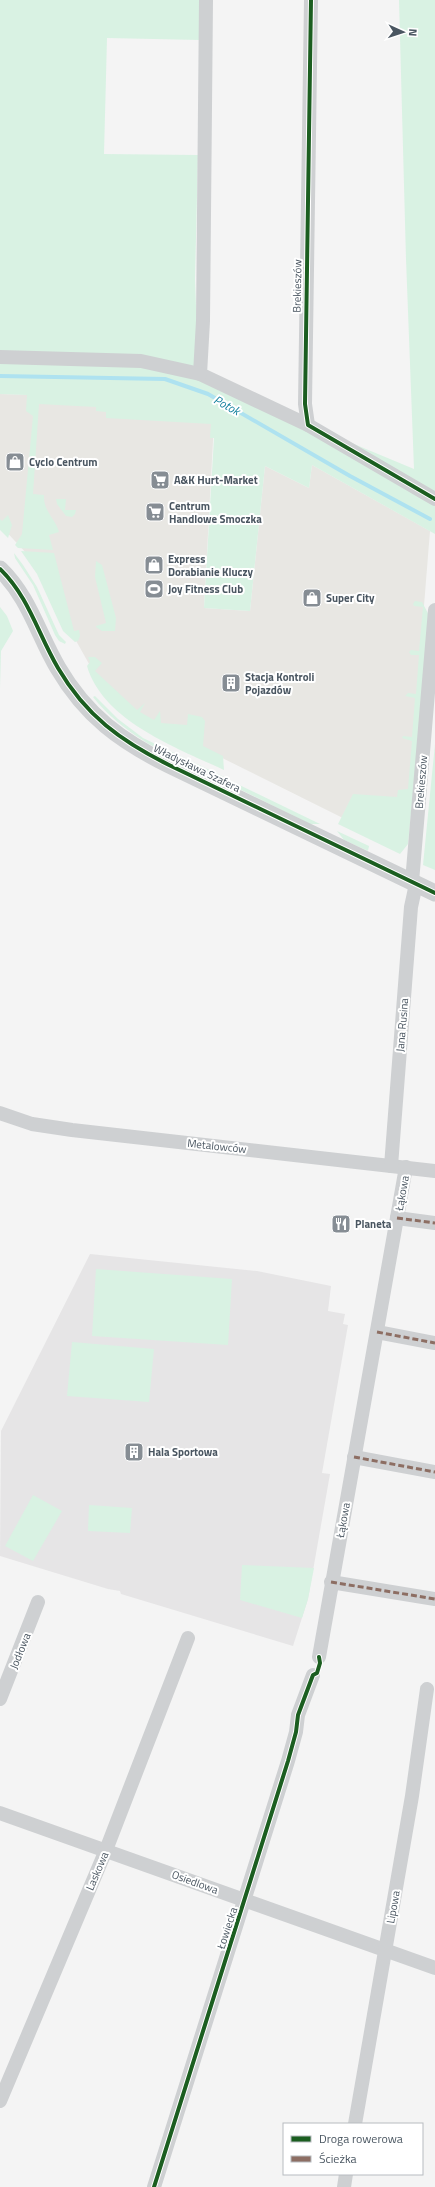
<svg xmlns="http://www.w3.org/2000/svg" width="435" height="2187" font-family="'Titillium Web',sans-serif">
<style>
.commercial{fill:#e8e7e3}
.education{fill:#e6e5e6}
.green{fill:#d9f2e3}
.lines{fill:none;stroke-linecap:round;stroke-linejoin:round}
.stream{stroke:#aee2f0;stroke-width:4}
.minor{stroke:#ced0d2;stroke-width:14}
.tertiary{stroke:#ced0d2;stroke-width:17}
.quiet{stroke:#8d6e63;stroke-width:3;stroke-dasharray:6 3;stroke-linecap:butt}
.cycleway-casing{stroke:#fff;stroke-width:6}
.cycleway{stroke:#1b5e20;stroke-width:4}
.labels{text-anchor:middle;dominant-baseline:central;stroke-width:4;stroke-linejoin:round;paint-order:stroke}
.street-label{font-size:11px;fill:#4a5661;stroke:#fff}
.poi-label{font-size:11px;font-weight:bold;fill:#4a5661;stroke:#fff;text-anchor:start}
.water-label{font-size:12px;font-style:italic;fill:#0c7c9b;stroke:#fff}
</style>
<rect width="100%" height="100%" fill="#f4f4f4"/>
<path class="commercial" d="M 0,394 L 35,395 L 214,422 L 204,608 L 250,611 L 265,466 L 309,488 L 312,465 L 430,531 L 409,793 L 397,845 L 164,729 L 137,712 L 93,671 L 28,555 L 0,525 Z"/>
<path class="education" d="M 90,1254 L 257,1271 L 331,1286 L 328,1311 L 345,1314 L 343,1324 L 348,1325 L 322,1473 L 330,1474 L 308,1599 L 293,1646 L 121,1594 L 120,1591 L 108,1589 L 0,1556 L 1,1431 Z"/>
<g class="green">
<path d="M 0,0 L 201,0 L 200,40 L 107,38 L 104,154 L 198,155 L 195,279 L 198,359 L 213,376 L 294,419 L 414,469 L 406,259 L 399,0 L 435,0 L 435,534 L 312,465 L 309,488 L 265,466 L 250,611 L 204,608 L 214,438 L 210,438 L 211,424 L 106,418 L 106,412 L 96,411 L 96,407 L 39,404 L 33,494 L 44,495 C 43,511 55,518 59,532 L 49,535 L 53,550 L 18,548 L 15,545 L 22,534 L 33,416 L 26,411 L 27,395 L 0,394 Z"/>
<path d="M 56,499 L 66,499 L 65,510 L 76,510 L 75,514 L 72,517 L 66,516 L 57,504 Z"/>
<path d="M 8,515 L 12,525 L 8,538 L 0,530 L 0,519 L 2,521 Z"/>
<path d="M 21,551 L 54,553 L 74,631 L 79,630 L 80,636 L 78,641 L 75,642 L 63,631 L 37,574 Z"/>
<path d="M 14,553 L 23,565 L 37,587 L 59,635 L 66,642 L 65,644 L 59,641 L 55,635 L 33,585 L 15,558 Z"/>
<path d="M 96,561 L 102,565 L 116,618 L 115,631 L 102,631 L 96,627 L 96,626 L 106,623 L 95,577 Z"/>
<path d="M 415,601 L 422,602 L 430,617 L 408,844 L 400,854 L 338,824 L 353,794 L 397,797 L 398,790 L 408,789 L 412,741 L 402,738 L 403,736 L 412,737 L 415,698 L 405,696 L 408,693 L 416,694 L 419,655 L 411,655 L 409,652 L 411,650 L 419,651 L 423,607 L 414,606 L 413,604 Z"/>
<path d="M 0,607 L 7,616 L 13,631 L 1,651 L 0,689 Z"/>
<path d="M 88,657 L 95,657 L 102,663 L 95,671 L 137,710 L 145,703 L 140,712 L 154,720 L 160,711 L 161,723 L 187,725 L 188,714 L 202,717 L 205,721 L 203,746 L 223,756 L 224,770 C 177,748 103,721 87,666 L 90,662 Z"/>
<path d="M 95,696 L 118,719 L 143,738 L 224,777 L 218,779 C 172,757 125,737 93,697 Z"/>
<path d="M 435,744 L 435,870 L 423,865 Z"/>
<path d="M 231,781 L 320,824 L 310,824 L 233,786 Z"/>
<path d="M 337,831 L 369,846 L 368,851 L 344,840 Z"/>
<path d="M 96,1269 L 232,1279 L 228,1345 L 92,1336 Z"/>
<path d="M 72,1342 L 154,1349 L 149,1402 L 67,1396 Z"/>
<path d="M 33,1495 L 62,1511 L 33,1561 L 5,1546 Z"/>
<path d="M 89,1505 L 132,1508 L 130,1533 L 88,1531 Z"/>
<path d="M 242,1565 L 314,1568 L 308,1599 L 302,1618 L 240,1600 Z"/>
</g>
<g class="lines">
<path class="stream" d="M 0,376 L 165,379 L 208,394 L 350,476 L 430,519"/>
<g class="minor">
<path d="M 206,0 L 203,321 L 200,374 L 308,425"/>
<path d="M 311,0 L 305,404 L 308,425 L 435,499"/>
<path d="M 0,357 L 141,361 L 200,374"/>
<path d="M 412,882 L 435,610"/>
<path d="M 0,1113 L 32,1124 L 72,1130 L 435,1171"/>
<path d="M 391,1166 L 411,907 L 416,884"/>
<path d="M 397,1218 L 435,1223"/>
<path d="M 377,1332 L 435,1343"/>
<path d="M 354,1457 L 435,1472"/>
<path d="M 331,1582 L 435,1599"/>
<path d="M 319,1657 L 406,1167"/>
<path d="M 0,1699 L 38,1602"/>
<path d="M 0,1813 L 435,1968"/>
<path d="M 0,2101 L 106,1850 L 188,1638"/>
<path d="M 355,2124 L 412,1796 L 427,1689"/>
<path d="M 154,2187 L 288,1761 L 296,1732 L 298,1715 L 313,1675"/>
<path d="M 344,2187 L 346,2174"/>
</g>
<path class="tertiary" d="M 0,569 C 29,597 38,634 58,668 C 86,716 121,741 169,765 L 435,893"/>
<g class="quiet">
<path d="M 397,1218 L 435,1223"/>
<path d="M 377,1332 L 435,1343"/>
<path d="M 354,1457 L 435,1472"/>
<path d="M 331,1582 L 435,1599"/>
</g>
<defs>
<g id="cycleway">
<path d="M 311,0 L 305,404 L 308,425 L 435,499"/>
<path d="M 0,569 C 29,597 38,634 58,668 C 86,716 121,741 169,765 L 435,893"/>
<path d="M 154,2187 L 288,1761 L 296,1732 L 298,1715 L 313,1675 L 317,1673 L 320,1663 L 319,1657"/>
</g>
</defs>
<use href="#cycleway" class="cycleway-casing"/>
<use href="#cycleway" class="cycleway"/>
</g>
<defs>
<symbol id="shop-square" viewBox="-11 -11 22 22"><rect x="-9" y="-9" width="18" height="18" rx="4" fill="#868d94" stroke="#fff"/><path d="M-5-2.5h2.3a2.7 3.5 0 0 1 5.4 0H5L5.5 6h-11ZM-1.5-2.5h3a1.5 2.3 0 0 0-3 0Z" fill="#fff"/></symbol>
<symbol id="supermarket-square" viewBox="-11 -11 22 22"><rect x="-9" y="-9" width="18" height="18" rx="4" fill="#868d94" stroke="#fff"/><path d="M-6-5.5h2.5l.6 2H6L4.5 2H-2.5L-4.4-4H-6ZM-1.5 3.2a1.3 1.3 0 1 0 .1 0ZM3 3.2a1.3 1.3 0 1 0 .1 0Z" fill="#fff"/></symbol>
<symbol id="stadium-square" viewBox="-11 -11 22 22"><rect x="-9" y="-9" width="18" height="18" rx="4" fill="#868d94" stroke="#fff"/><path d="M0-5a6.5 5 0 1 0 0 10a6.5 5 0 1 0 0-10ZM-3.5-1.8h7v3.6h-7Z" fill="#fff"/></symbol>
<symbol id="building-square" viewBox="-11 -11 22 22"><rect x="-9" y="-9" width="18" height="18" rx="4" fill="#868d94" stroke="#fff"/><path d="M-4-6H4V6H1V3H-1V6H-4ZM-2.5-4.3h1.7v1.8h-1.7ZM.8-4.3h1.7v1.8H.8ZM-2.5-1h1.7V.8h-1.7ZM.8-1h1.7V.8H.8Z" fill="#fff"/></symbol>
<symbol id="restaurant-square" viewBox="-11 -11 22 22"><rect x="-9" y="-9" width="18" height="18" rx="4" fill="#868d94" stroke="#fff"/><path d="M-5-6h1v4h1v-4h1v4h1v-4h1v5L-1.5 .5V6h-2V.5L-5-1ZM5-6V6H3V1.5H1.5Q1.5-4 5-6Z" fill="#fff"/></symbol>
</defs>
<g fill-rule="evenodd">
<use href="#shop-square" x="4" y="451" width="22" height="22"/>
<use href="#supermarket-square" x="149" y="469" width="22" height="22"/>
<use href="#supermarket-square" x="144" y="501" width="22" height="22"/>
<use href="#shop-square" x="143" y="554" width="22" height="22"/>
<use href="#stadium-square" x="143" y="578" width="22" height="22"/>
<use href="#shop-square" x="301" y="587" width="22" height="22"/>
<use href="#building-square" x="220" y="672" width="22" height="22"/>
<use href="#restaurant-square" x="330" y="1213" width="22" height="22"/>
<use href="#building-square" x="123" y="1441" width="22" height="22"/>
</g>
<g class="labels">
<g class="street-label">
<text transform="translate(297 286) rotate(-89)">Brekieszów</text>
<text transform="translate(197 768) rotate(26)">Władysława Szafera</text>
<text transform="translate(421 782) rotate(-85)">Brekieszów</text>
<text transform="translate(402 1025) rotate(-85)">Jana Rusina</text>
<text transform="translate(217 1146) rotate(6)">Metalowców</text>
<text transform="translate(402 1193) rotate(-80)">Łąkowa</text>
<text transform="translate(343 1520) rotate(-80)">Łąkowa</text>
<text transform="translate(20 1651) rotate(-68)">Jodłowa</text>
<text transform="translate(97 1871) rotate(-67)">Laskowa</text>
<text transform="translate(195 1882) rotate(20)">Osiedlowa</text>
<text transform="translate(393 1907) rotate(-80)">Lipowa</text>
<text transform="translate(227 1928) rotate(-72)">Łowiecka</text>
</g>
<g class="poi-label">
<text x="29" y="462">Cyclo Centrum</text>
<text x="174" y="480">A&amp;K Hurt-Market</text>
<text x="169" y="506">Centrum<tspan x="169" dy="13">Handlowe Smoczka</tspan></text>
<text x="168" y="559">Express<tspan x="168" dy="13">Dorabianie Kluczy</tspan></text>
<text x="168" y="589">Joy Fitness Club</text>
<text x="326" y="598">Super City</text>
<text x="245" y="677">Stacja Kontroli<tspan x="245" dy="13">Pojazdów</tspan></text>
<text x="355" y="1224">Planeta</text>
<text x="148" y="1452">Hala Sportowa</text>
</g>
<g class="water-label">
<text transform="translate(227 405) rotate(29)">Potok</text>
</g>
</g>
<rect x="283" y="2123" width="140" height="52" fill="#ffffff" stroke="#b7bbc0"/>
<rect x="291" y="2136" width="20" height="6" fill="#1b5e20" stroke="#b7bbc0"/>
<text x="319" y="2143" font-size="12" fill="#4a5661">Droga rowerowa</text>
<rect x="291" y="2156" width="20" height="6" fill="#8d6e63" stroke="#b7bbc0"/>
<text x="319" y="2163" font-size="12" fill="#4a5661">Ścieżka</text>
<g transform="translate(403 32) rotate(93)" stroke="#ffffff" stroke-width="3" paint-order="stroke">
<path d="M0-3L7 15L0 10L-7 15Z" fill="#4a5661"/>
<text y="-6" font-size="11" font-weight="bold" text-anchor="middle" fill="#4a5661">N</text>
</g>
</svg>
